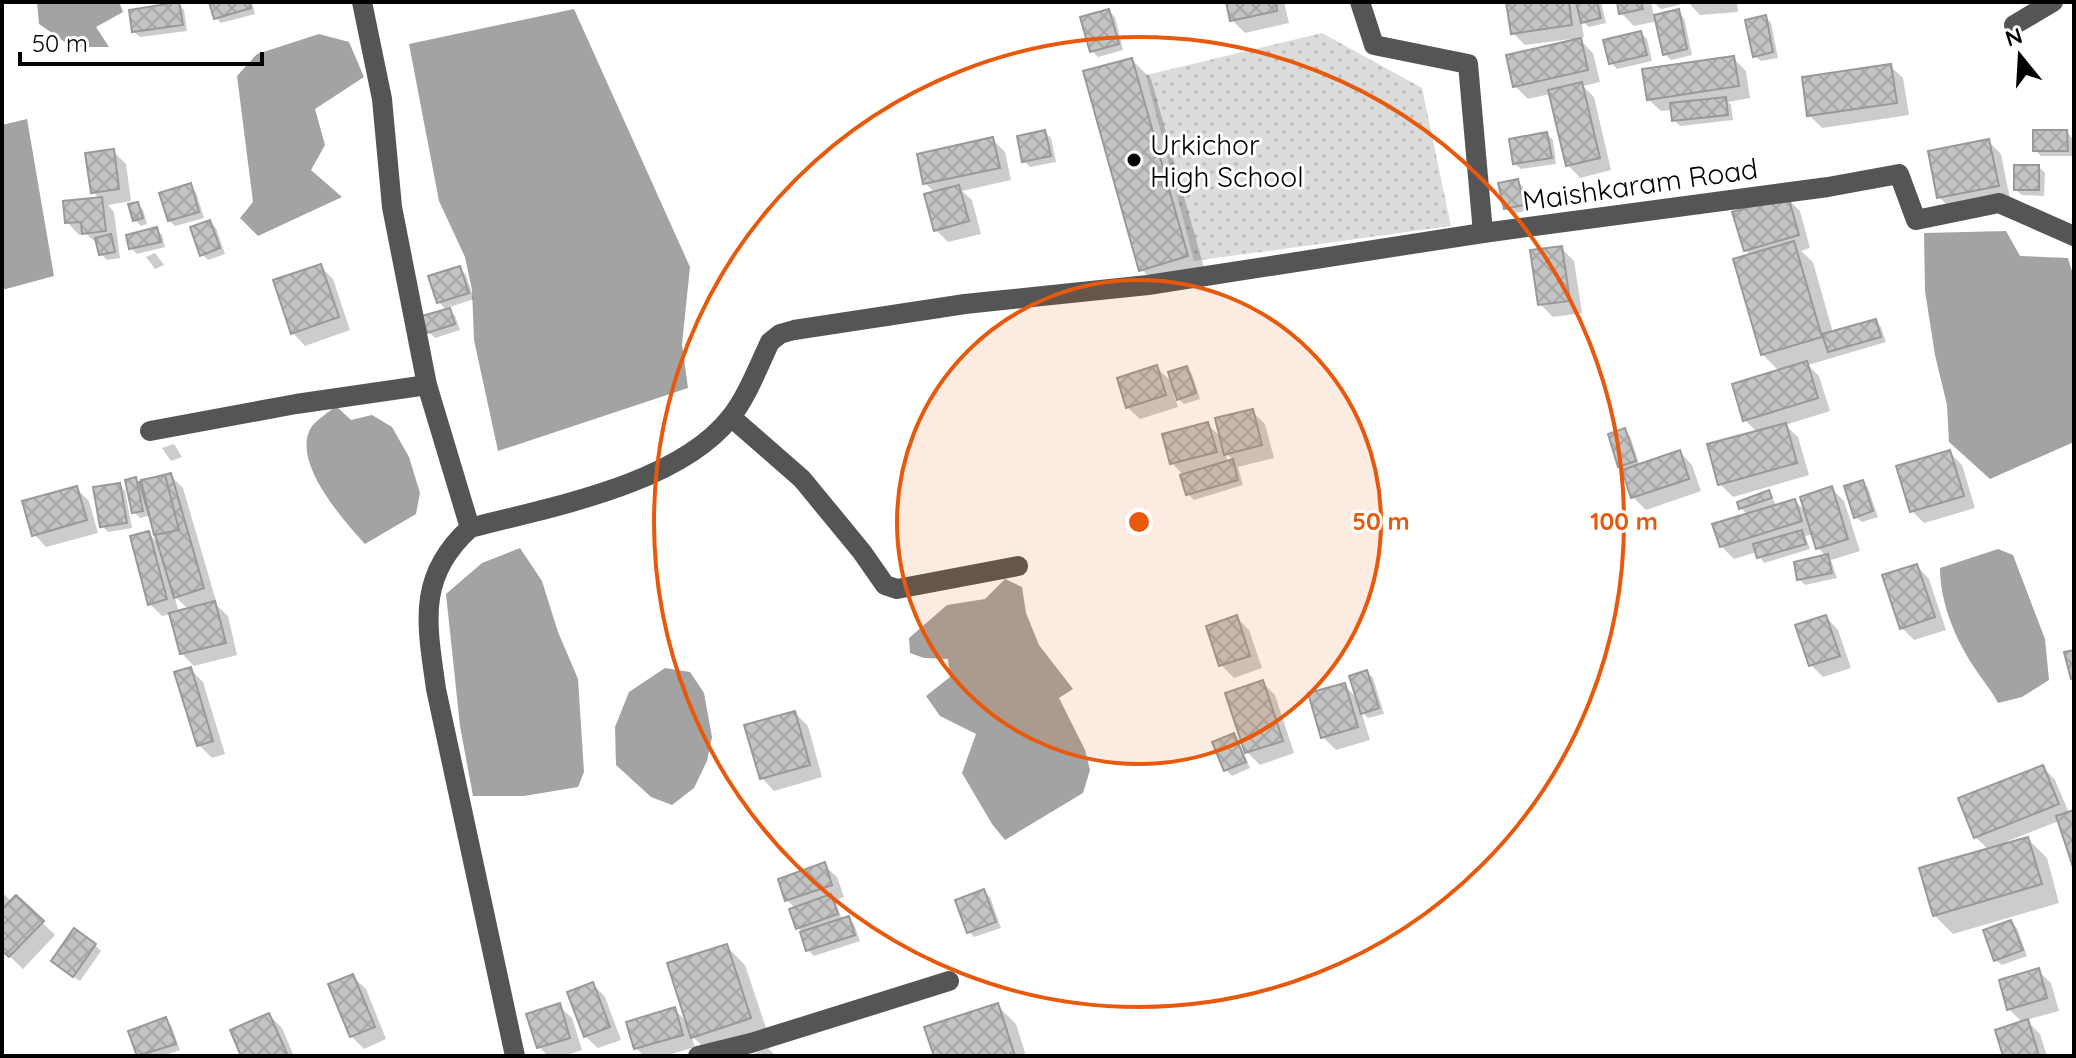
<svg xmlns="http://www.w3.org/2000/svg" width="2076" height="1058" font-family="Quicksand,sans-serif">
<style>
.park{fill:url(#park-dots)}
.water{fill:#a3a3a3}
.shadow{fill:#0003;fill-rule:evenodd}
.building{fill:url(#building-cross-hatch);stroke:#999;stroke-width:2}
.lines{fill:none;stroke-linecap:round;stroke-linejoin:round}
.minor{stroke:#555;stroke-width:20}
.ring{fill:none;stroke:#e8590c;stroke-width:4}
.poi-dot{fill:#000;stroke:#fff;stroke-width:3}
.labels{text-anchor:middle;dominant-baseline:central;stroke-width:6;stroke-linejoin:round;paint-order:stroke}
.poi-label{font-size:28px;fill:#000;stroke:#fff;text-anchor:start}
.street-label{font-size:28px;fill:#000;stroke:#fff}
.centre{fill:#e8590c;stroke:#fff;stroke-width:4}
.ring-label{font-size:24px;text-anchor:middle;font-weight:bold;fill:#e8590c;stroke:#fff;stroke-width:6;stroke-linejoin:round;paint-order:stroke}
</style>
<defs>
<pattern id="park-dots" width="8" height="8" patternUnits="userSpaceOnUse" patternTransform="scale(2)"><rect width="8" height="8" fill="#dcdcdc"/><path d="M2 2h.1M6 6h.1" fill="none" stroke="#bbb" stroke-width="1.8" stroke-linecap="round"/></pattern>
<pattern id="building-cross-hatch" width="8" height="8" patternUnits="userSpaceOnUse" patternTransform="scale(2)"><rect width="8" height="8" fill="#c4c4c4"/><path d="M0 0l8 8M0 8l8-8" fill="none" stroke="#a7a7a7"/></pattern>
</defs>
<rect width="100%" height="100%" fill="#fff"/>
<path class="park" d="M 1322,33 L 1422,88 L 1451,226 L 1194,261 L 1146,75 Z"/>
<g class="water">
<path d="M 37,2 L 119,2 L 123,12 L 96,27 L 109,47 L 72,47 L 39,24 Z"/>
<path d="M 574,9 L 690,267 L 682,344 L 688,388 L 498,451 L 474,340 L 472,290 L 465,257 L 439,201 L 409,44 Z"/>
<path d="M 319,34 L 349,42 L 364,77 L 315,109 L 325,145 L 311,170 L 342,197 L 258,236 L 240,218 L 253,202 L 237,76 L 257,54 Z"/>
<path d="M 27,119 L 54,276 L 2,290 L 2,125 Z"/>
<path d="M 2006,231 L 2020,256 L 2068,258 L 2074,278 L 2074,442 L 1990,479 L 1949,442 L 1947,405 L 1935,355 L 1925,291 L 1924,233 Z"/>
<path d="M 336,406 L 351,420 L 372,415 L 392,427 L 409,457 L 420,493 L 416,514 L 365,544 C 344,521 289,460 312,426 C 318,419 329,412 336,406 Z"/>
<path d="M 520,548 L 542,581 L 558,632 L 578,679 L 584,772 L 578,787 L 524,796 L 473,796 L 460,726 L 446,594 L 482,563 Z"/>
<path d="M 1998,549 L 2013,555 L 2045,639 L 2049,680 L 2022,697 L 1998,703 C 1992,691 1983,681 1976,670 C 1956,641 1940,603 1940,568 Z"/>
<path d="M 1005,579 L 1022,587 L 1026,613 L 1039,645 L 1073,689 L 1059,698 L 1085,750 L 1090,770 L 1083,793 L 1005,840 L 992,824 L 962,773 L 976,734 L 940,716 L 926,696 L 950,677 L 948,659 L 924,658 L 910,653 L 909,638 L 947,605 L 985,599 Z"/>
<path d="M 665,668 L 690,672 L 704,693 L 712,737 L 707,761 L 694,788 L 672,805 L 651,797 L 616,765 L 615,727 L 629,692 Z"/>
</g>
<g class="shadow">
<path d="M 216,2 L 252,2 L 255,14 L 221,23 L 215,17 Z"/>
<path d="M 1228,2 L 1284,2 L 1289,23 L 1245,33 L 1232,20 Z"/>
<path d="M 1508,2 L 1601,2 L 1606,23 L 1589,27 L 1581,20 L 1584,37 L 1578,38 L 1593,53 L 1600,82 L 1583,86 L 1594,97 L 1611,170 L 1580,178 L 1568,165 L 1550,94 L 1528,99 L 1515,86 L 1571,42 L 1571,39 L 1525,45 L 1513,33 Z"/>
<path d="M 1619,2 L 1651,2 L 1654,17 L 1678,12 L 1684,18 L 1692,55 L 1671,60 L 1665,54 L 1658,21 L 1634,26 L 1621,13 Z"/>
<path d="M 1653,2 L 1679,2 L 1680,5 L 1661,9 Z"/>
<path d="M 1688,2 L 1737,2 L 1738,12 L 1700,15 Z"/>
<path d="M 179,4 L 184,10 L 187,31 L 140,37 L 134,32 Z"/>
<path d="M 1109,11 L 1115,17 L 1123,50 L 1098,57 L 1092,51 Z"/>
<path d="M 1765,17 L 1771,23 L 1778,58 L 1761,61 L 1755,56 Z"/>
<path d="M 1641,33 L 1647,39 L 1652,61 L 1617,69 L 1611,63 Z"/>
<path d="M 1733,58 L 1746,71 L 1750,98 L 1728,102 L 1731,105 L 1733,120 L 1680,126 L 1674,120 L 1673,110 L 1661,111 L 1648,99 Z"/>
<path d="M 1132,60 L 1151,79 L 1206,275 L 1160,288 L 1141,269 Z"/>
<path d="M 1890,66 L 1903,78 L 1909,115 L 1822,128 L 1809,115 Z"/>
<path d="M 1045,132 L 1051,138 L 1056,162 L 1030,167 L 1024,161 Z"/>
<path d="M 2067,132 L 2072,138 L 2073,156 L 2041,156 L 2035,150 Z"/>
<path d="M 1547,134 L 1553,140 L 1556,164 L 1521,169 L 1515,164 Z"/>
<path d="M 993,140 L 1005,152 L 1011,180 L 962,191 L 972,200 L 981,234 L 948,242 L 936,230 L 935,193 L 925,183 Z"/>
<path d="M 1988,141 L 2001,154 L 2010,199 L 1952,210 L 1939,197 Z"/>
<path d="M 113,151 L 126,164 L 131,201 L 108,205 L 114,212 L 120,258 L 107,260 L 101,254 L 99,245 L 86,234 L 79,235 L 67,222 L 100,199 L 93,192 Z"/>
<path d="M 2039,167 L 2045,173 L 2044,196 L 2022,195 L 2016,190 Z"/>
<path d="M 1517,181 L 1523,187 L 1529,210 L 1512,214 L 1506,208 Z"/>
<path d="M 190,186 L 196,192 L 204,218 L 175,226 L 169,220 Z"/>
<path d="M 1787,198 L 1800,211 L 1810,248 L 1801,251 L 1813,262 L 1833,333 L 1875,321 L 1881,327 L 1886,342 L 1808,365 L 1819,376 L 1830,411 L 1785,425 L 1798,437 L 1809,475 L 1733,497 L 1720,484 L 1757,432 L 1745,420 L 1780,372 L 1762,354 L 1751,256 L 1745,250 Z"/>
<path d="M 137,204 L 143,210 L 147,224 L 141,226 L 135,220 Z"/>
<path d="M 210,222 L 216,228 L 225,254 L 208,260 L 202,254 Z"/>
<path d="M 156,229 L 162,235 L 165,247 L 137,254 L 131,248 Z"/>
<path d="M 1561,248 L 1574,261 L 1582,313 L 1553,317 L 1540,304 Z"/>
<path d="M 155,253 L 164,265 L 155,269 L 146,257 Z"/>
<path d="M 320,266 L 333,279 L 350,330 L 305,346 L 293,333 Z"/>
<path d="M 460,269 L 466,275 L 474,299 L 447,308 L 455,316 L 460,330 L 435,338 L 429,332 L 447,311 L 439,302 Z"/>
<path d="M 1156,367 L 1174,384 L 1186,368 L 1192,374 L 1200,399 L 1184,404 L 1173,393 L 1178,407 L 1140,419 L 1127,407 Z"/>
<path d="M 1252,411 L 1265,424 L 1274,458 L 1238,467 L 1243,485 L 1194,500 L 1188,494 L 1184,476 L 1172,463 L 1207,424 L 1223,439 ZM 1225,452 L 1234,461 L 1228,463 Z"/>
<path d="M 1625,430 L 1630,436 L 1640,466 L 1680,452 L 1692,465 L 1701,491 L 1646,510 L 1633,497 L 1625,471 L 1620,466 Z"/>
<path d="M 174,444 L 182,457 L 171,461 L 162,448 Z"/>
<path d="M 1949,452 L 1962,465 L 1975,508 L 1924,523 L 1911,510 Z"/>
<path d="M 170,475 L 183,488 L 216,601 L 213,602 L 228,616 L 237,655 L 194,666 L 181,653 L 172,614 L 162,616 L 150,604 L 148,533 L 160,545 L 151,515 L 140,518 L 134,512 L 135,480 L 140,484 ZM 174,595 L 189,610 L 179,613 Z"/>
<path d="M 1862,482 L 1868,488 L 1878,517 L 1862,522 L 1856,517 Z"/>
<path d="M 120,485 L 125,491 L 132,528 L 108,532 L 102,526 Z"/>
<path d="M 77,489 L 89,501 L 98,533 L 46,547 L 34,534 Z"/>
<path d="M 1832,489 L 1844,501 L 1860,551 L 1831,560 L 1837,578 L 1805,585 L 1799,579 L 1827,557 L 1818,548 L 1814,534 L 1805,536 L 1810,549 L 1764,563 L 1757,552 L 1734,559 L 1721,546 L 1748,515 L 1741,508 L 1769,493 L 1777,506 L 1795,501 L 1808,514 Z"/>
<path d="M 1917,566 L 1929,579 L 1946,630 L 1914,640 L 1902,628 Z"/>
<path d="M 1826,617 L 1838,630 L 1851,668 L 1823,677 L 1811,665 Z"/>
<path d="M 1237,618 L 1249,630 L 1262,668 L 1234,678 L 1221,665 Z"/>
<path d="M 190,669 L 203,682 L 225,754 L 212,758 L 199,745 Z"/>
<path d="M 1367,672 L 1373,678 L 1384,714 L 1368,718 L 1361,711 L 1370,740 L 1336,750 L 1323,737 L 1344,685 L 1358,699 Z"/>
<path d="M 1262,682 L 1275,695 L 1294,753 L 1260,765 L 1247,752 Z"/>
<path d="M 795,713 L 808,726 L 822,777 L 774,791 L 762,778 Z"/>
<path d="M 1233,736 L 1239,742 L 1250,768 L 1232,776 L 1226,770 Z"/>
<path d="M 2043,767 L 2055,780 L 2069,813 L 2074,812 L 2074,863 L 2059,821 L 2008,841 L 2009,844 L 2028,839 L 2047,858 L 2059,903 L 1953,934 L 1934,915 L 1989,850 L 1975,837 Z"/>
<path d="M 824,865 L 837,877 L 844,897 L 835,900 L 842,920 L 848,918 L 854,924 L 860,941 L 814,956 L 808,950 L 802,932 L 798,928 L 796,909 L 787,900 Z"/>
<path d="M 984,891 L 990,897 L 1001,928 L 974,937 L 968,931 Z"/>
<path d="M 2,892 L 12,902 L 16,897 L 55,935 L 23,969 L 2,949 Z"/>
<path d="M 2011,922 L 2017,928 L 2027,956 L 2002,965 L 1996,960 Z"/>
<path d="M 95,945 L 101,951 L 80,981 L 59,967 Z"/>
<path d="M 726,946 L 745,965 L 769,1037 L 712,1056 L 691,1035 L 695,1047 L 665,1056 L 644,1056 L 636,1048 L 674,1009 L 689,1024 Z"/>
<path d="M 2038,971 L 2051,983 L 2059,1011 L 2026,1020 L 2040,1034 L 2047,1056 L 2005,1056 L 2023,1023 L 2009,1009 Z"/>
<path d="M 353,977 L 366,989 L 386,1039 L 364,1049 L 351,1036 Z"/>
<path d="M 593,984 L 605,997 L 621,1040 L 598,1048 L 585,1036 Z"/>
<path d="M 997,1005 L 1016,1024 L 1026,1056 L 936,1056 Z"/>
<path d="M 559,1006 L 572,1018 L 582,1050 L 564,1056 L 548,1056 L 539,1047 Z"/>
<path d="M 269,1015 L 282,1028 L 294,1056 L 244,1056 Z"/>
<path d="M 165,1019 L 171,1025 L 180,1050 L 163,1056 L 139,1056 L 130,1032 Z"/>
<path d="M 768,1048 L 776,1056 L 748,1056 Z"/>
</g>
<g class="building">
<path d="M 179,2 L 183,25 L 132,32 L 129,10 Z"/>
<path d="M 209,2 L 249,2 L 251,8 L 214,19 Z"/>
<path d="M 1226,2 L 1276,2 L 1277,11 L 1230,21 Z"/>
<path d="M 1506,2 L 1569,2 L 1572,25 L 1511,34 Z"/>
<path d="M 1576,2 L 1597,2 L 1601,18 L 1581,23 Z"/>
<path d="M 1617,2 L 1641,2 L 1643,9 L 1619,14 Z"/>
<path d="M 1109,9 L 1119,44 L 1090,52 L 1080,17 Z"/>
<path d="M 1679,9 L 1687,49 L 1663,55 L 1654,15 Z"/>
<path d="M 1766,15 L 1773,52 L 1753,57 L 1745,20 Z"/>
<path d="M 1641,31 L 1647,55 L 1609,64 L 1603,40 Z"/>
<path d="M 1581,38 L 1588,70 L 1513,87 L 1506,55 Z"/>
<path d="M 1734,56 L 1739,86 L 1647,100 L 1642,69 Z"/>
<path d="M 1132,58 L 1188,256 L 1139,271 L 1083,71 Z"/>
<path d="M 1891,64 L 1897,103 L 1807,116 L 1802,77 Z"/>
<path d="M 1582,82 L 1600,158 L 1566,166 L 1548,90 Z"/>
<path d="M 1726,97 L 1728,115 L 1672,121 L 1670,103 Z"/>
<path d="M 1045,130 L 1051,156 L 1022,162 L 1017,136 Z"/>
<path d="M 2033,130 L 2067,130 L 2068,151 L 2033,151 Z"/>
<path d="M 1547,132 L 1552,158 L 1513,164 L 1509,139 Z"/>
<path d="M 993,137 L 1000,168 L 923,184 L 917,154 Z"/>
<path d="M 1989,139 L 1999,186 L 1937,198 L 1928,151 Z"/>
<path d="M 114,149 L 119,189 L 91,193 L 85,153 Z"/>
<rect x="2014" y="165" width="25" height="25"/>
<path d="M 1518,179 L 1524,205 L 1504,209 L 1498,183 Z"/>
<path d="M 191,183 L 199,212 L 168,221 L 159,193 Z"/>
<path d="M 959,185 L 969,221 L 934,231 L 924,194 Z"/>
<path d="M 1788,196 L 1799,235 L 1744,251 L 1732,212 Z"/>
<path d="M 102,197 L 106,231 L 82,234 L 81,222 L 65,223 L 63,201 Z"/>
<path d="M 138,202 L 143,218 L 133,221 L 128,204 Z"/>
<path d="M 210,220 L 220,248 L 200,256 L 190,227 Z"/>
<path d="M 157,227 L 161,242 L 129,249 L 126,235 Z"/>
<path d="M 111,234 L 115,252 L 99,255 L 95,238 Z"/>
<path d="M 1794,241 L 1822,337 L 1761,355 L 1733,259 Z"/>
<path d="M 1562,246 L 1570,301 L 1538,305 L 1530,250 Z"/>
<path d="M 321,264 L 339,317 L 291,334 L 273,280 Z"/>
<path d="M 460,266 L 469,293 L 437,303 L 428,276 Z"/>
<path d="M 450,308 L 455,324 L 427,333 L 422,316 Z"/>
<path d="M 1876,319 L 1881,337 L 1828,352 L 1822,334 Z"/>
<path d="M 1807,361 L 1818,398 L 1743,421 L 1732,384 Z"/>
<path d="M 1157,365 L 1166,395 L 1126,408 L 1117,378 Z"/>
<path d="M 1187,366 L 1196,393 L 1177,400 L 1168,372 Z"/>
<path d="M 1253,409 L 1262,445 L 1224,455 L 1215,418 Z"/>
<path d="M 1208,422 L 1217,452 L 1170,464 L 1162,434 Z"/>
<path d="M 1786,423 L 1797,463 L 1718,485 L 1707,444 Z"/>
<path d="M 1625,428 L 1636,461 L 1618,467 L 1608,434 Z"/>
<path d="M 1680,450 L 1689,479 L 1631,498 L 1622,470 Z"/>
<path d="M 1950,450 L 1964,496 L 1910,512 L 1896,466 Z"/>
<path d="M 1233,459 L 1238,480 L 1186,495 L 1180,475 Z"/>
<path d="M 171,473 L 204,588 L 174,598 L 139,482 Z"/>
<path d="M 165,475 L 179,530 L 154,535 L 141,480 Z"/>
<path d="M 136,477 L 143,511 L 132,513 L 125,480 Z"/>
<path d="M 1863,480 L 1873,511 L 1854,518 L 1844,486 Z"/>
<path d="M 120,483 L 127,523 L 100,527 L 93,487 Z"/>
<path d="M 77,486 L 87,520 L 32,536 L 22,501 Z"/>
<path d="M 1832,486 L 1848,539 L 1816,549 L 1800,497 Z"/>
<path d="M 1769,490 L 1772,498 L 1739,509 L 1737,502 Z"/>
<path d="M 1795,499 L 1802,521 L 1720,547 L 1712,524 Z"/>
<path d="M 1802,530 L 1806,544 L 1757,558 L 1753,544 Z"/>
<path d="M 149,531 L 167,599 L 148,605 L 130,536 Z"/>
<path d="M 1828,554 L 1832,573 L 1797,580 L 1794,562 Z"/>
<path d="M 1917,564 L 1935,617 L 1900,629 L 1882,575 Z"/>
<path d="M 215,601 L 226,643 L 180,654 L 169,613 Z"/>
<path d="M 1237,615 L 1250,656 L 1219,666 L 1206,626 Z"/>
<path d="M 1826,615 L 1840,656 L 1809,666 L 1795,625 Z"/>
<path d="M 2074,650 L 2074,678 L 2071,679 L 2064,652 Z"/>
<path d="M 191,667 L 213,741 L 197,746 L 174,672 Z"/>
<path d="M 1367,670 L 1379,708 L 1361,714 L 1349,676 Z"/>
<path d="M 1263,680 L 1283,741 L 1245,753 L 1225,693 Z"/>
<path d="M 1345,683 L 1358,727 L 1321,738 L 1308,693 Z"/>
<path d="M 795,711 L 810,765 L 760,779 L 744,725 Z"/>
<path d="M 1234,733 L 1246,762 L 1224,771 L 1212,742 Z"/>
<path d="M 2043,765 L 2059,804 L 1974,838 L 1958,798 Z"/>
<path d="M 2074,810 L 2074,867 L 2073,867 L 2056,816 Z"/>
<path d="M 2028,837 L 2042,884 L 1933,916 L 1919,868 Z"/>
<path d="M 825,862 L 832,885 L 785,901 L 778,879 Z"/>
<path d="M 984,889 L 996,922 L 967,933 L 955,900 Z"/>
<path d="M 831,894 L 838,914 L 796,929 L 789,909 Z"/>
<path d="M 16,895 L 44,921 L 9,957 L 2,951 L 2,909 Z"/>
<path d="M 849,916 L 855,935 L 806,951 L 800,932 Z"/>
<path d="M 2011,920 L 2023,950 L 1994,961 L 1983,930 Z"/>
<path d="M 74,928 L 96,944 L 73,977 L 51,961 Z"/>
<path d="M 727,944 L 751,1018 L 691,1038 L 667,963 Z"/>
<path d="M 2039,968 L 2047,998 L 2007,1010 L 1999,980 Z"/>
<path d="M 353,974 L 375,1027 L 350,1037 L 328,984 Z"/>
<path d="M 593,982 L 610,1027 L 584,1037 L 567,992 Z"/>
<path d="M 560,1003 L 570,1038 L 537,1048 L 526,1014 Z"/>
<path d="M 998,1003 L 1015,1056 L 934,1056 L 924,1027 Z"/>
<path d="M 675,1007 L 683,1035 L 634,1049 L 626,1022 Z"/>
<path d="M 269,1013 L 288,1056 L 241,1056 L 230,1030 Z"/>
<path d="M 166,1017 L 176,1044 L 137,1056 L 128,1031 Z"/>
<path d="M 2028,1019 L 2039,1056 L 2003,1056 L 1995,1030 Z"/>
</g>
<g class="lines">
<g class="minor">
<path d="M 362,2 L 382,99 L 392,207 L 427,385 L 470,528 C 549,507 677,485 730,418 C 747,397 758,367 770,342 L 780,334 L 794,330 L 965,304 L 1148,285 L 1483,233 L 1828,187 L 1899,174 L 1916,220 L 1999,203 L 2074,236"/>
<path d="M 1360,2 L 1374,45 L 1468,64 L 1483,233"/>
<path d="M 2014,25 L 2053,2"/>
<path d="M 731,417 L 802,479 L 862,552 L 885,585 L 897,589 L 1018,566"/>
<path d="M 150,431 L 296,404 L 427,385"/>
<path d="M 470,528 C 416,577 427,624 436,689 L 515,1056"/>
<path d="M 698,1056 L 751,1043 L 949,981"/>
</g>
</g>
<circle cx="1139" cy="522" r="242" fill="#e8590c" fill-opacity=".12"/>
<g class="ring">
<circle cx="1139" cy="522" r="242"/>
<circle cx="1139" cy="522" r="485"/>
</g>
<circle class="poi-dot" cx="1134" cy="160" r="8"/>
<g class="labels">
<g class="poi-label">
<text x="1150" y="144">Urkichor<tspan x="1150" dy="32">High School</tspan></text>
</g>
<g class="street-label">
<text transform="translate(1640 184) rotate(-8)">Maishkaram Road</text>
</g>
</g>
<circle cx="1139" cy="522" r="12" class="centre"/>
<g class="ring-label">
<text x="1381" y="530">50 m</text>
<text x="1624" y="530">100 m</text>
</g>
<rect width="2076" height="1058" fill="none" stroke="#000000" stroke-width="8"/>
<g transform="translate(2020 56) rotate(342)" stroke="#ffffff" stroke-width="6" paint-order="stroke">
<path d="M0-6L14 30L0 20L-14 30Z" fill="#000000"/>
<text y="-12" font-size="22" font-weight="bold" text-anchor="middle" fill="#000000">N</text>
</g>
<path d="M20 52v12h242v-12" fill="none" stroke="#000000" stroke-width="4"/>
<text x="32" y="52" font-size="24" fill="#000000" stroke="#ffffff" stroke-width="6" paint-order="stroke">50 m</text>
</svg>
